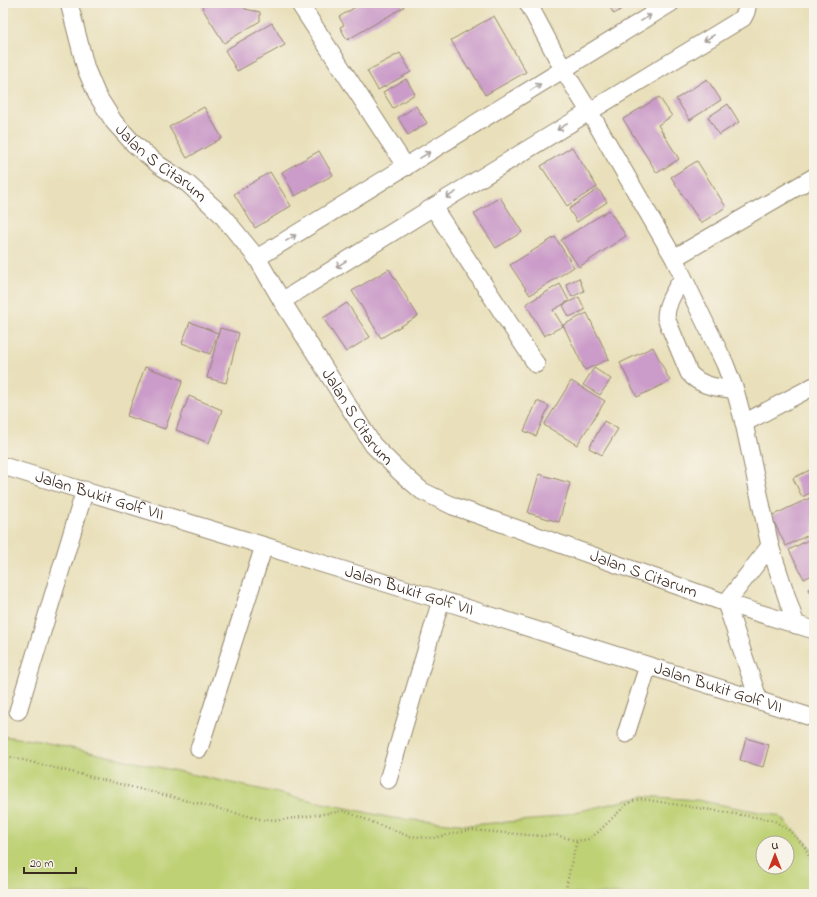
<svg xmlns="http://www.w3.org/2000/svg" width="817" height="897" font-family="'Indie Flower',sans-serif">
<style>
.green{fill:#bed174;stroke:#7c7e49;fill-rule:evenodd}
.building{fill:#cb9bc9}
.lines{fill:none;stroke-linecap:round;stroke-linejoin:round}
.street-casing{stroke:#92856c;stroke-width:19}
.path{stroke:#92856c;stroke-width:2.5;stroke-dasharray:1 3;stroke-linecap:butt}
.street{stroke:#fff;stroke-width:17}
.oneway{stroke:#a79f9a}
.labels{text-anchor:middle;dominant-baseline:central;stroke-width:3;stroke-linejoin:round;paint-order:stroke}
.street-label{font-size:17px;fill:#3b2a1e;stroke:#f7f3e8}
</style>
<rect width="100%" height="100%" fill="#f7f3e8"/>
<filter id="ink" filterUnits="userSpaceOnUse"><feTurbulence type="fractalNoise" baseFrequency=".025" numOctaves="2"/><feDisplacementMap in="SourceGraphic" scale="8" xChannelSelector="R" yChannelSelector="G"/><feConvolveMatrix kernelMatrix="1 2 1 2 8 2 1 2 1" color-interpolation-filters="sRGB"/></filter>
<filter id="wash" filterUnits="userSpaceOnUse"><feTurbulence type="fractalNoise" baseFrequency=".012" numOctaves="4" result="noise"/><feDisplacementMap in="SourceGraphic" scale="16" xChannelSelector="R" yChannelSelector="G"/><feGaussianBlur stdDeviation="0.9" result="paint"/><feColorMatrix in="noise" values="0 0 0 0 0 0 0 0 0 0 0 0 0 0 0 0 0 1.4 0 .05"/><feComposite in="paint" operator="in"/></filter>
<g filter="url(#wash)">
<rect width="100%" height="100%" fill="#e9e0bb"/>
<path class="green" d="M 3,736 L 39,741 L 392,818 L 469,825 L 544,819 L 645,796 L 697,800 L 780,816 L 814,850 L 814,894 L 3,894 ZM 763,843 L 787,843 L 787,867 L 763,867 Z"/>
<g id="blocks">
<g class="building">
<path d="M 204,3 L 246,3 L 245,9 L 260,12 L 260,21 L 224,43 L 202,8 Z"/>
<path d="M 362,3 L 402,3 L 404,7 L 347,40 L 340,27 L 344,25 L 339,17 Z"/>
<path d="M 607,3 L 631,3 L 614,14 Z"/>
<path d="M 494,16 L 526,72 L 485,95 L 470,68 L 468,69 L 451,40 Z"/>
<path d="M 272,23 L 285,45 L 237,71 L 225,50 Z"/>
<path d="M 400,53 L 411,72 L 378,90 L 367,71 Z"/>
<path d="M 406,79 L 415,94 L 393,108 L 383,92 Z"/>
<path d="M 707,79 L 721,100 L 690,120 L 676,99 Z"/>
<path d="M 659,97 L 672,116 L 658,125 L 679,159 L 657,173 L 623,119 Z"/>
<path d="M 728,104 L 739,122 L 719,135 L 708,117 Z"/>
<path d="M 416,106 L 427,123 L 408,135 L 398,118 Z"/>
<path d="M 204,107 L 222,138 L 187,158 L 169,127 Z"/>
<path d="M 572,147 L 597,187 L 567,206 L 541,166 Z"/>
<path d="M 319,151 L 333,175 L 295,196 L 282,172 Z"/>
<path d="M 697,161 L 726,207 L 701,223 L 671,177 Z"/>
<path d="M 270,172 L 291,206 L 255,228 L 234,194 Z"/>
<path d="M 598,189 L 607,202 L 577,222 L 569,209 Z"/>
<path d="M 500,197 L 522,232 L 496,248 L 474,214 Z"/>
<path d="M 609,210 L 626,236 L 579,267 L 561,240 Z"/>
<path d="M 555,237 L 574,267 L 530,295 L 510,265 Z"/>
<path d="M 389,269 L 418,316 L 381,338 L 352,291 Z"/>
<path d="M 579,278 L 584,291 L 572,297 L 566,284 Z"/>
<path d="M 560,284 L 569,301 L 553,310 L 563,326 L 544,336 L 526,304 Z"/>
<path d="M 579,297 L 585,310 L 569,317 L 563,305 Z"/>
<path d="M 347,303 L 370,337 L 346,352 L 323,318 Z"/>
<path d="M 587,313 L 609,359 L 585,370 L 563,325 Z"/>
<path d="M 190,322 L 218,333 L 210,354 L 182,343 Z"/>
<path d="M 220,328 L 239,333 L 226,383 L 207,378 Z"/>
<path d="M 653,347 L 670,381 L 637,397 L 620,363 Z"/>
<path d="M 145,367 L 183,380 L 165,429 L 127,416 Z"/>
<path d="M 594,368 L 611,379 L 600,395 L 583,385 Z"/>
<path d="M 571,381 L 605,401 L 577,445 L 544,425 Z"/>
<path d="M 189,396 L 222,410 L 209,443 L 176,430 Z"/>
<path d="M 537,401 L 549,406 L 536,436 L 524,431 Z"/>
<path d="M 604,421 L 618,429 L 602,455 L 589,448 Z"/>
<path d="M 814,468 L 814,491 L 802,497 L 793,478 Z"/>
<path d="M 539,474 L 570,483 L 559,522 L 528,513 Z"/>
<path d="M 814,496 L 814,532 L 786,546 L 771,516 Z"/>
<path d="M 814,537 L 814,574 L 804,579 L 789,550 Z"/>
<path d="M 814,586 L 814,601 L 808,589 Z"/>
<path d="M 746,738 L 769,745 L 763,767 L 740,760 Z"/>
</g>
</g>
</g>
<g filter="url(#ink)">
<use href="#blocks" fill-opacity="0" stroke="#92856c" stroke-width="1"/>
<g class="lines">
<defs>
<g id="street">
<path id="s1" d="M 69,3 L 86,69 L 97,95 L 114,122 L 134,144 L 159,165 L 188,184 L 221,214 L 257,258 L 282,301 L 373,445 L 400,472 L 422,491 L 453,506 L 726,603 L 814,630"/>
<path d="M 299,3 L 406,167"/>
<path d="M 528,3 L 563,69 L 589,111 L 674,258 L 725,364 L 735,390 L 744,423 L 770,546"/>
<path d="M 433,207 L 536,364"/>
<path d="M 257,258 L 671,3"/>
<path d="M 674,258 L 814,177"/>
<path d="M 683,277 C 676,290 666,302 666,318 L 689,373 C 701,387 718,387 735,390"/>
<path d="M 282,301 L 433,207 L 743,18 L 746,12 L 748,3"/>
<path d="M 744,423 L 814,386"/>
<path id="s2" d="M 3,466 L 441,600 L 814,718"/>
<path d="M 759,701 L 726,603 L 770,546 L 796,625"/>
<path d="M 18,711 L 85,490"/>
<path d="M 626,734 L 648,666"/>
<path d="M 199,749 L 264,546"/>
<path d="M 388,780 L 441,600"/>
</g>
</defs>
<use href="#street" class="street-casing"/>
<g class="path">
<path d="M 3,755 L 260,819 L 280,820 L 344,811 L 408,836 L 433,838 L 470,830 L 542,836 L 556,835 L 577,841 L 589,839 L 597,833 L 626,805 L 633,801 L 642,799 L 773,820 L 790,831 L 804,846 L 814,867"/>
<path d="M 565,894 L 571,864 L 577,841"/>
</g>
<use href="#street" class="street"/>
</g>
<defs><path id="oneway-shaft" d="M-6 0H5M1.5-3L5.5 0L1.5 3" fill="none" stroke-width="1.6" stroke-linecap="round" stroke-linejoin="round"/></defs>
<g class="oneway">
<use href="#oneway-shaft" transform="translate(646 18) rotate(-32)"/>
<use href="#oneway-shaft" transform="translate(709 38) rotate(149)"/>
<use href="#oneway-shaft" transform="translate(536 87) rotate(-32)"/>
<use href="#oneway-shaft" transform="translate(562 127) rotate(149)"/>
<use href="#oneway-shaft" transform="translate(425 155) rotate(-32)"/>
<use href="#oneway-shaft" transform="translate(451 195) rotate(149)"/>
<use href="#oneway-shaft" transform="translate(291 238) rotate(-32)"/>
<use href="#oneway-shaft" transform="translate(341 264) rotate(148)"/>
</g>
</g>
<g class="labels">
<g class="street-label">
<text stroke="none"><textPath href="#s1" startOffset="191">Jalan S Citarum</textPath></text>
<text stroke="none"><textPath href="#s1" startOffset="515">Jalan S Citarum</textPath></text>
<text stroke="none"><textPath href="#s2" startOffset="101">Jalan Bukit Golf VII</textPath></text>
<text stroke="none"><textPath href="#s1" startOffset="851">Jalan S Citarum</textPath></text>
<text stroke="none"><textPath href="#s2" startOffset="425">Jalan Bukit Golf VII</textPath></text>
<text stroke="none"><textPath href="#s2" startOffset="749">Jalan Bukit Golf VII</textPath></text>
</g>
</g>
<rect width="817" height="897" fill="none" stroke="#f7f3e8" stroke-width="16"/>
<g transform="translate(775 855)"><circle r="19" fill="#f7f3e8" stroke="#aca397"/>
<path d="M0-3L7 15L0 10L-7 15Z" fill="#c8321e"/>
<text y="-6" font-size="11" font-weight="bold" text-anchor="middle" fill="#3b2a1e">U</text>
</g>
<path d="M24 867v6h52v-6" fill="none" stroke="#3b2a1e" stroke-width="2"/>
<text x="30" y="867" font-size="12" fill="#3b2a1e" stroke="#f7f3e8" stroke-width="3" paint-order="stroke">20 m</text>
</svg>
